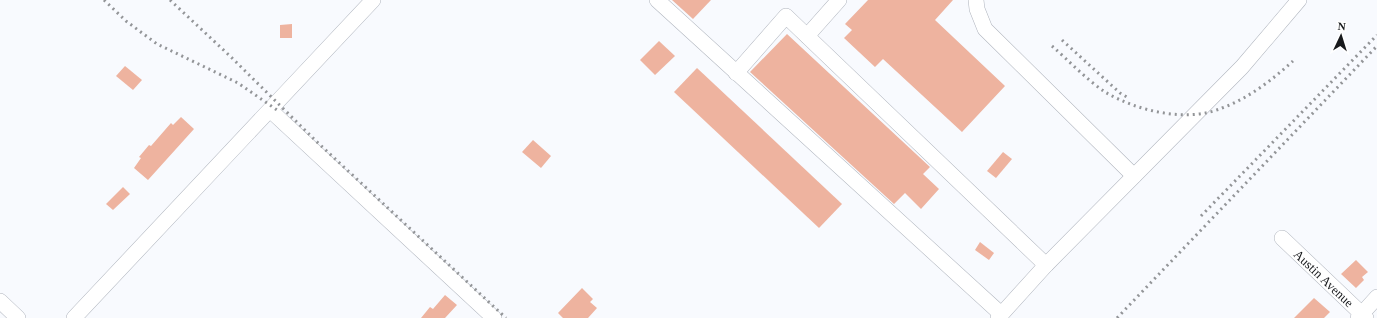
<svg xmlns="http://www.w3.org/2000/svg" width="1377" height="318" font-family="Georgia,serif">
<style>
.building{fill:#eeb39f}
.lines{fill:none;stroke-linecap:round;stroke-linejoin:round}
.minor-casing{stroke:#b0b5be;stroke-width:16}
.minor{stroke:#fff;stroke-width:15}
.rail{stroke:#939598;stroke-width:3;stroke-dasharray:2 4;stroke-linecap:butt}
.labels{text-anchor:middle;dominant-baseline:central;stroke-width:3.5;stroke-linejoin:round;paint-order:stroke}
.street-label{font-size:13px;fill:#17191c;stroke:#fff}
</style>
<rect width="100%" height="100%" fill="#f8fafe"/>
<g class="building">
<path d="M 672,0 L 711,0 L 693,19 Z"/>
<path d="M 868,0 L 953,0 L 935,20 L 1005,86 L 962,132 L 883,59 L 875,67 L 844,38 L 852,30 L 845,24 Z"/>
<path d="M 292,24 L 292,38 L 280,38 L 280,25 Z"/>
<path d="M 787,34 L 930,167 L 923,174 L 939,189 L 921,209 L 905,193 L 894,204 L 750,72 Z"/>
<path d="M 659,41 L 675,56 L 655,75 L 640,60 Z"/>
<path d="M 125,66 L 142,80 L 133,90 L 116,76 Z"/>
<path d="M 697,68 L 842,204 L 819,228 L 674,92 Z"/>
<path d="M 181,117 L 194,129 L 148,180 L 134,168 L 141,158 L 139,157 L 149,145 L 151,146 L 171,123 L 173,125 Z"/>
<path d="M 533,140 L 551,156 L 541,168 L 522,152 Z"/>
<path d="M 1003,152 L 1012,159 L 996,178 L 987,171 Z"/>
<path d="M 123,187 L 130,194 L 113,210 L 106,204 Z"/>
<path d="M 980,242 L 994,253 L 989,260 L 975,250 Z"/>
<path d="M 1356,260 L 1368,272 L 1362,277 L 1364,280 L 1356,288 L 1341,274 Z"/>
<path d="M 582,288 L 593,299 L 590,302 L 597,308 L 588,318 L 563,318 L 558,313 Z"/>
<path d="M 445,295 L 457,305 L 445,318 L 421,318 L 430,307 L 433,309 Z"/>
<path d="M 1314,298 L 1330,312 L 1324,318 L 1294,318 Z"/>
</g>
<g class="lines">
<defs>
<g id="minor">
<path d="M 657,0 L 1001,314"/>
<path d="M 976,0 L 977,9 L 985,29 L 1134,176"/>
<path d="M 807,36 L 839,0"/>
<path d="M 736,73 L 786,16 L 1046,265"/>
<path d="M 270,110 L 494,318"/>
<path id="s1" d="M 1282,238 L 1366,318"/>
<path d="M 0,301 L 18,318"/>
<path d="M 74,318 L 373,0"/>
<path d="M 998,318 L 1046,265 L 1242,67 L 1299,0"/>
<path d="M 1358,318 L 1377,297"/>
</g>
</defs>
<use href="#minor" class="minor-casing"/>
<use href="#minor" class="minor"/>
<g class="rail">
<path d="M 104,0 L 126,21 L 157,44 L 238,83 L 277,110"/>
<path d="M 170,0 L 231,57 L 316,141 L 506,318"/>
<path d="M 1062,40 L 1120,93 L 1127,97"/>
<path d="M 1052,46 C 1068,60 1087,80 1105,92 C 1137,111 1187,123 1222,108 C 1249,98 1272,80 1293,61"/>
<path d="M 1201,216 L 1377,35"/>
<path d="M 1117,318 L 1377,46"/>
</g>
</g>
<g class="labels">
<g class="street-label">
<text stroke="none"><textPath href="#s1" startOffset="58">Austin Avenue</textPath></text>
</g>
</g>
<g transform="translate(1341 36) rotate(4)" stroke="#ffffff" stroke-width="3" paint-order="stroke">
<path d="M0-3L7 15L0 10L-7 15Z" fill="#17191c"/>
<text y="-6" font-size="11" font-weight="bold" text-anchor="middle" fill="#17191c">N</text>
</g>
</svg>
